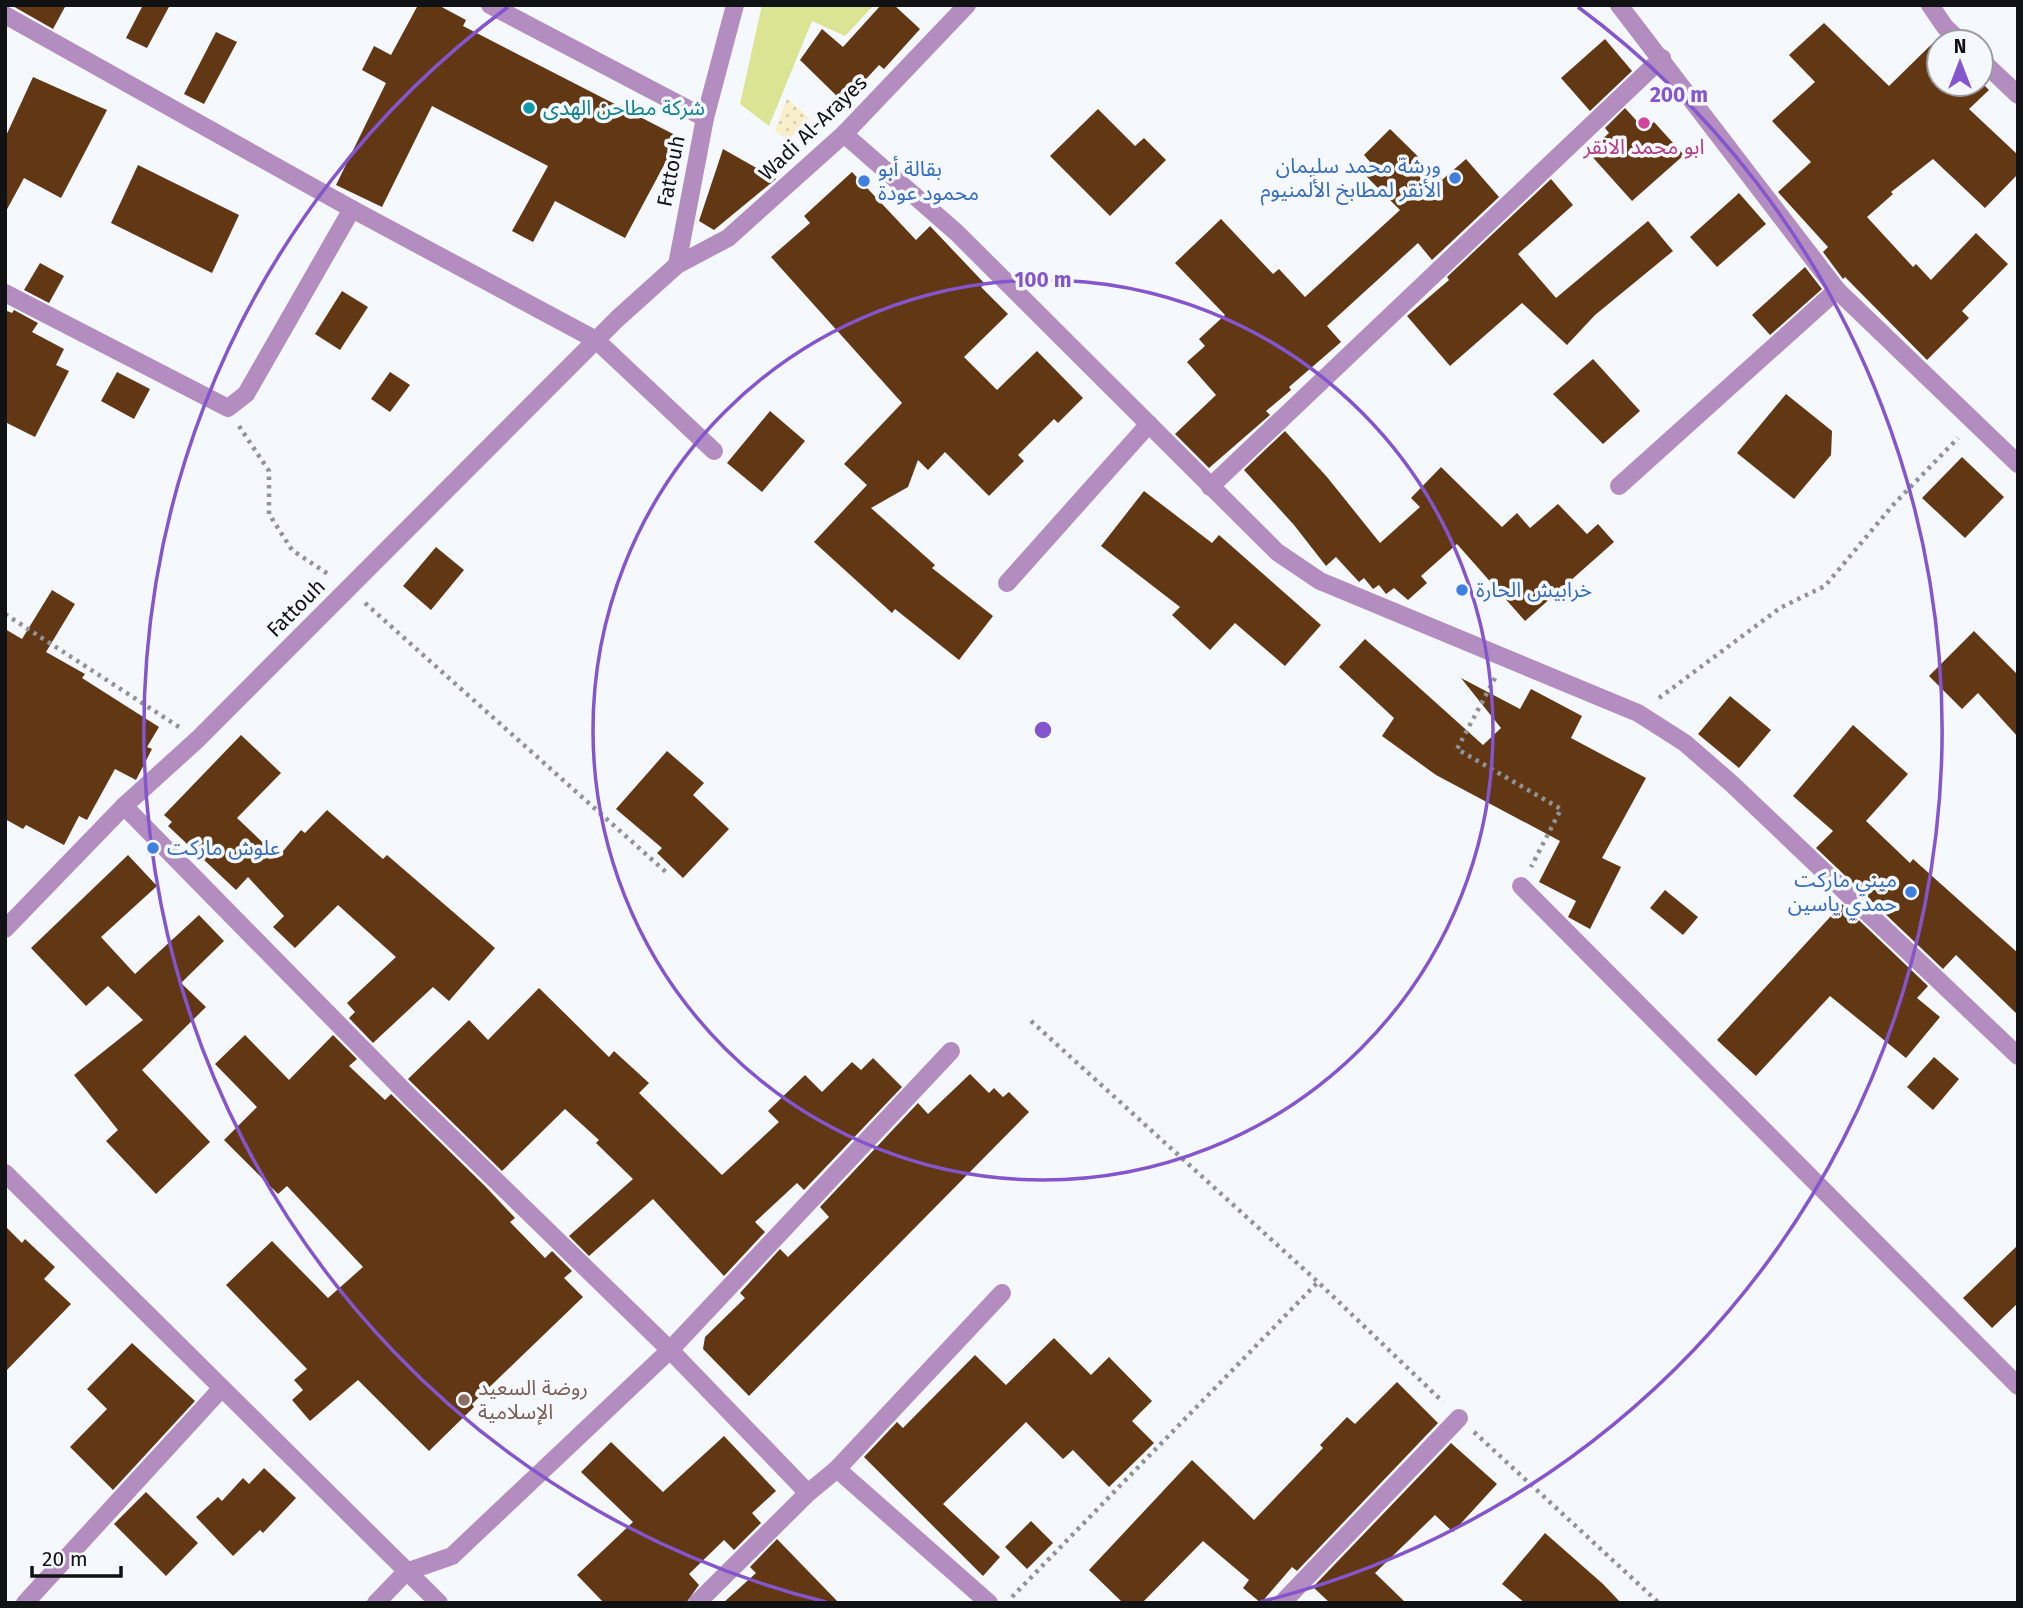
<svg xmlns="http://www.w3.org/2000/svg" width="2023" height="1608" font-family="'Fira Sans','Noto Sans Arabic',sans-serif">
<style>
.sand{fill:url(#sand-dots)}
.green{fill:#dbe492}
.building{fill:#613813}
.lines{fill:none;stroke-linecap:round;stroke-linejoin:round}
.path{stroke:#919397;stroke-width:4.5;stroke-dasharray:3.5 5;stroke-linecap:butt}
.minor{stroke:#b38dbf;stroke-width:18}
.ring{fill:none;stroke:#8555cd;stroke-width:3.5}
.culture-dot{fill:#0f9aa8;stroke:#f5f8fd;stroke-width:2.5}
.hotel-dot{fill:#d1479c;stroke:#f5f8fd;stroke-width:2.5}
.shop-dot{fill:#3f7fe0;stroke:#f5f8fd;stroke-width:2.5}
.education-dot{fill:#8d6e63;stroke:#f5f8fd;stroke-width:2.5}
.labels{text-anchor:middle;dominant-baseline:central;stroke-width:7;stroke-linejoin:round;paint-order:stroke}
.culture-label{font-size:21px;fill:#0d838f;stroke:#f5f8fd;text-anchor:start}
.street-label{font-size:21px;fill:#111214;stroke:#f5f8fd}
.hotel-label{font-size:21px;fill:#b23c85;stroke:#f5f8fd}
.shop-label{font-size:21px;fill:#366cbe;stroke:#f5f8fd;text-anchor:start}
.education-label{font-size:21px;fill:#785e54;stroke:#f5f8fd;text-anchor:start}
.centre{fill:#8555cd;stroke:#f5f8fd;stroke-width:3.5}
.ring-label{font-size:21px;text-anchor:middle;font-weight:bold;fill:#8555cd;stroke:#f5f8fd;stroke-width:7;stroke-linejoin:round;paint-order:stroke}
</style>
<defs>
<pattern id="sand-dots" width="8" height="8" patternUnits="userSpaceOnUse" patternTransform="scale(1.75)"><rect width="8" height="8" fill="#f8eec9"/><path d="M2 2h.1M6 6h.1" fill="none" stroke="#d4cbac" stroke-width="1.8" stroke-linecap="round"/></pattern>
</defs>
<rect width="100%" height="100%" fill="#f5f8fd"/>
<path class="sand" d="M 787,98 L 810,119 L 788,140 L 775,131 Z"/>
<path class="green" d="M 762,5 L 874,5 L 845,36 L 812,21 L 769,126 L 740,104 Z"/>
<g class="building">
<path d="M 11,5 L 66,5 L 53,29 Z"/>
<path d="M 143,5 L 170,5 L 147,48 L 126,38 Z"/>
<path d="M 418,5 L 438,5 L 466,20 L 463,26 L 679,137 L 625,238 L 555,201 L 533,242 L 512,231 L 548,166 L 432,106 L 382,207 L 336,185 L 386,83 L 362,70 L 374,46 L 391,55 Z"/>
<path d="M 881,5 L 894,5 L 920,29 L 884,69 L 879,65 L 844,103 L 800,60 L 822,29 L 843,47 Z"/>
<path d="M 1824,23 L 1889,86 L 1938,38 L 1942,42 L 1939,42 L 1939,84 L 1981,82 L 1989,90 L 1969,109 L 2018,155 L 2018,174 L 1985,208 L 1933,159 L 1891,192 L 1893,194 L 1867,217 L 1913,267 L 1916,264 L 1931,280 L 1976,233 L 2008,264 L 1962,311 L 1969,318 L 1927,360 L 1845,277 L 1843,279 L 1823,252 L 1828,247 L 1778,192 L 1811,162 L 1772,121 L 1815,82 L 1789,55 Z"/>
<path d="M 216,32 L 237,42 L 204,104 L 184,94 Z"/>
<path d="M 1605,39 L 1632,71 L 1590,111 L 1561,78 Z"/>
<path d="M 33,77 L 107,110 L 61,198 L 24,178 L 5,213 L 5,138 Z"/>
<path d="M 1625,108 L 1645,130 L 1654,122 L 1684,155 L 1632,201 L 1588,152 L 1609,133 L 1605,128 Z"/>
<path d="M 1098,109 L 1135,146 L 1144,138 L 1166,160 L 1110,216 L 1050,156 Z"/>
<path d="M 1390,129 L 1442,180 L 1466,159 L 1499,197 L 1432,260 L 1418,243 L 1327,326 L 1341,342 L 1289,387 L 1291,390 L 1266,411 L 1270,415 L 1209,468 L 1175,434 L 1216,395 L 1187,362 L 1205,346 L 1199,339 L 1225,315 L 1175,263 L 1221,219 L 1273,274 L 1279,269 L 1305,297 L 1400,210 L 1361,171 L 1370,162 L 1364,155 Z"/>
<path d="M 723,149 L 776,179 L 714,230 L 699,221 Z"/>
<path d="M 138,165 L 239,215 L 212,273 L 111,223 Z"/>
<path d="M 852,172 L 916,240 L 930,226 L 985,284 L 981,287 L 1008,314 L 964,357 L 997,390 L 1037,351 L 1083,398 L 1058,423 L 1054,419 L 1018,455 L 1024,461 L 989,496 L 945,452 L 928,470 L 918,460 L 908,487 L 871,508 L 935,565 L 932,568 L 993,616 L 959,660 L 895,609 L 892,613 L 814,542 L 867,485 L 844,464 L 902,403 L 771,257 L 810,223 L 804,216 Z"/>
<path d="M 1551,179 L 1573,205 L 1518,254 L 1556,298 L 1648,221 L 1673,251 L 1595,315 L 1567,345 L 1522,303 L 1450,366 L 1407,316 L 1449,280 L 1447,277 Z"/>
<path d="M 1739,193 L 1766,224 L 1717,267 L 1690,237 Z"/>
<path d="M 40,263 L 64,276 L 49,303 L 24,290 Z"/>
<path d="M 1805,267 L 1822,289 L 1770,335 L 1752,315 Z"/>
<path d="M 342,291 L 368,307 L 340,350 L 315,334 Z"/>
<path d="M 5,310 L 12,313 L 14,310 L 38,323 L 32,332 L 64,349 L 56,365 L 69,371 L 35,437 L 5,422 Z"/>
<path d="M 1593,359 L 1640,411 L 1603,444 L 1553,394 Z"/>
<path d="M 117,372 L 150,389 L 134,419 L 101,401 Z"/>
<path d="M 390,372 L 410,385 L 390,412 L 371,399 Z"/>
<path d="M 1786,394 L 1832,431 L 1831,455 L 1794,499 L 1737,453 Z"/>
<path d="M 770,411 L 805,441 L 762,492 L 727,463 Z"/>
<path d="M 1285,431 L 1327,477 L 1380,543 L 1420,507 L 1411,498 L 1441,467 L 1502,527 L 1517,513 L 1530,528 L 1558,504 L 1587,534 L 1598,524 L 1614,542 L 1525,621 L 1457,544 L 1421,576 L 1427,583 L 1408,600 L 1394,588 L 1386,594 L 1379,585 L 1373,589 L 1364,578 L 1359,582 L 1336,557 L 1326,566 L 1294,525 L 1244,470 Z"/>
<path d="M 1962,457 L 2004,497 L 1965,538 L 1922,498 Z"/>
<path d="M 1144,491 L 1212,543 L 1219,535 L 1321,625 L 1285,666 L 1235,623 L 1210,650 L 1172,615 L 1180,607 L 1101,546 Z"/>
<path d="M 436,547 L 464,570 L 431,610 L 403,586 Z"/>
<path d="M 52,590 L 75,604 L 46,652 L 85,674 L 82,678 L 159,727 L 147,747 L 152,749 L 136,780 L 115,769 L 87,820 L 79,816 L 64,845 L 26,825 L 23,829 L 5,819 L 5,629 L 22,639 Z"/>
<path d="M 1974,631 L 2018,675 L 2018,737 L 1978,693 L 1962,709 L 1929,676 Z"/>
<path d="M 1365,639 L 1483,745 L 1501,728 L 1461,678 L 1520,709 L 1531,689 L 1582,716 L 1571,738 L 1646,778 L 1602,858 L 1621,867 L 1590,929 L 1568,917 L 1576,901 L 1539,882 L 1560,841 L 1436,775 L 1382,736 L 1394,718 L 1339,667 Z"/>
<path d="M 1730,696 L 1771,730 L 1739,768 L 1698,734 Z"/>
<path d="M 1853,725 L 1908,774 L 1866,821 L 1910,863 L 1913,859 L 2018,953 L 2018,1015 L 1956,955 L 1943,969 L 1816,848 L 1833,831 L 1793,796 Z"/>
<path d="M 241,735 L 281,773 L 237,818 L 278,857 L 301,830 L 305,833 L 327,810 L 383,859 L 387,855 L 495,948 L 449,1001 L 433,987 L 373,1043 L 349,1018 L 355,1012 L 347,1003 L 396,957 L 338,905 L 295,948 L 273,927 L 284,916 L 248,877 L 236,890 L 168,826 L 172,822 L 164,815 Z"/>
<path d="M 667,751 L 704,783 L 693,795 L 729,829 L 683,878 L 657,853 L 662,848 L 616,809 Z"/>
<path d="M 128,855 L 157,886 L 101,937 L 135,974 L 199,915 L 224,941 L 181,983 L 206,1007 L 142,1070 L 210,1142 L 156,1194 L 106,1141 L 118,1130 L 74,1075 L 143,1020 L 108,986 L 86,1006 L 31,948 Z"/>
<path d="M 1665,890 L 1698,917 L 1683,935 L 1650,908 Z"/>
<path d="M 1842,904 L 1928,986 L 1917,998 L 1940,1017 L 1906,1058 L 1830,996 L 1756,1076 L 1717,1040 Z"/>
<path d="M 539,988 L 609,1057 L 614,1051 L 649,1083 L 639,1093 L 722,1175 L 779,1122 L 768,1111 L 805,1075 L 822,1092 L 852,1062 L 861,1070 L 873,1058 L 902,1087 L 804,1190 L 797,1183 L 755,1222 L 765,1232 L 724,1276 L 653,1199 L 589,1256 L 569,1236 L 633,1179 L 596,1143 L 599,1140 L 565,1109 L 502,1171 L 408,1079 L 469,1020 L 488,1040 Z"/>
<path d="M 245,1035 L 289,1080 L 333,1035 L 357,1059 L 349,1066 L 385,1100 L 391,1094 L 486,1187 L 515,1218 L 510,1222 L 545,1258 L 552,1251 L 572,1271 L 564,1278 L 583,1297 L 472,1404 L 474,1407 L 429,1451 L 358,1380 L 310,1421 L 292,1400 L 303,1390 L 294,1380 L 307,1369 L 226,1285 L 272,1241 L 328,1298 L 363,1267 L 287,1186 L 278,1194 L 224,1140 L 257,1107 L 215,1064 Z"/>
<path d="M 1934,1057 L 1959,1079 L 1933,1110 L 1907,1087 Z"/>
<path d="M 970,1074 L 989,1093 L 994,1088 L 1003,1097 L 1009,1092 L 1029,1112 L 749,1396 L 703,1349 L 705,1337 L 745,1298 L 740,1293 L 780,1249 L 788,1257 L 829,1217 L 820,1207 L 918,1103 L 928,1114 Z"/>
<path d="M 5,1226 L 22,1243 L 25,1239 L 55,1267 L 44,1279 L 71,1304 L 5,1372 Z"/>
<path d="M 2018,1245 L 2018,1303 L 1992,1328 L 1963,1298 Z"/>
<path d="M 1054,1338 L 1091,1375 L 1109,1357 L 1152,1401 L 1132,1421 L 1154,1443 L 1109,1487 L 1073,1450 L 1063,1459 L 1026,1422 L 943,1504 L 1000,1557 L 983,1576 L 864,1457 L 897,1422 L 903,1428 L 975,1355 L 1006,1385 Z"/>
<path d="M 132,1343 L 195,1401 L 113,1490 L 70,1447 L 107,1409 L 87,1389 Z"/>
<path d="M 1397,1382 L 1438,1423 L 1297,1571 L 1292,1567 L 1261,1603 L 1243,1588 L 1249,1580 L 1203,1541 L 1142,1603 L 1123,1603 L 1089,1570 L 1192,1460 L 1254,1520 L 1323,1448 L 1320,1445 L 1347,1417 L 1355,1424 Z"/>
<path d="M 724,1436 L 776,1491 L 752,1513 L 761,1523 L 734,1550 L 724,1540 L 689,1574 L 699,1585 L 686,1603 L 604,1603 L 577,1575 L 633,1522 L 581,1472 L 611,1442 L 663,1492 Z"/>
<path d="M 1451,1443 L 1497,1484 L 1453,1532 L 1435,1515 L 1375,1573 L 1406,1603 L 1330,1603 L 1313,1587 Z"/>
<path d="M 264,1468 L 296,1498 L 263,1533 L 260,1530 L 233,1556 L 196,1517 L 218,1497 L 222,1501 L 243,1478 L 249,1484 Z"/>
<path d="M 146,1492 L 198,1543 L 166,1576 L 114,1524 Z"/>
<path d="M 1031,1521 L 1053,1543 L 1027,1569 L 1005,1547 Z"/>
<path d="M 1545,1533 L 1603,1584 L 1621,1603 L 1525,1603 L 1502,1584 Z"/>
<path d="M 777,1539 L 839,1603 L 723,1603 L 756,1573 L 750,1567 Z"/>
</g>
<g class="lines">
<g class="path">
<path d="M 239,426 L 269,471 L 269,514 L 292,550 L 328,574"/>
<path d="M 365,603 L 667,873"/>
<path d="M 5,614 L 179,727"/>
<path d="M 1495,678 L 1457,749 L 1561,809 L 1531,867"/>
<path d="M 1659,698 L 1780,608 L 1825,586 L 1893,505 L 1958,438"/>
<path d="M 1031,1021 L 1318,1282 L 1443,1402"/>
<path d="M 1474,1432 L 1659,1603"/>
<path d="M 1012,1597 L 1318,1282"/>
</g>
<g class="minor">
<path d="M 490,5 L 705,118"/>
<path d="M 1619,5 L 1837,290 L 2018,464"/>
<path d="M 1930,5 L 1945,27 L 1961,42"/>
<path d="M 5,15 L 352,209 L 596,340 L 714,451"/>
<path d="M 1981,60 L 2018,95"/>
<path d="M 844,134 L 957,233 L 1277,552 L 1320,581 L 1638,713 L 1685,743 L 1732,784 L 2018,1056"/>
<path d="M 677,265 L 705,118 L 735,5"/>
<path d="M 5,293 L 228,408 L 246,394 L 352,209"/>
<path d="M 1619,486 L 1837,290"/>
<path d="M 1210,487 L 1662,58"/>
<path d="M 1007,583 L 1149,424"/>
<path d="M 124,806 L 410,1097 L 670,1350 L 808,1493"/>
<path d="M 1521,886 L 2018,1386"/>
<path d="M 5,929 L 124,806 L 198,739 L 617,319 L 677,265 L 728,238 L 844,134 L 967,5"/>
<path d="M 5,1173 L 439,1603"/>
<path d="M 837,1469 L 989,1603"/>
<path d="M 25,1603 L 221,1389"/>
<path d="M 376,1603 L 406,1572 L 452,1556 L 670,1350 L 951,1051"/>
<path d="M 697,1603 L 808,1493 L 837,1469 L 1002,1293"/>
<path d="M 1282,1603 L 1459,1418"/>
</g>
</g>
<g class="ring">
<circle cx="1043" cy="730" r="450"/>
<path d="M826 1602A899 899 0 0 1 508 7M1578 7A899 899 0 0 1 1260 1602"/>
</g>
<circle class="culture-dot" cx="529" cy="108" r="7"/>
<circle class="hotel-dot" cx="1644" cy="123" r="7"/>
<g class="shop-dot">
<circle cx="1455" cy="178" r="7"/>
<circle cx="864" cy="181" r="7"/>
<circle cx="1462" cy="590" r="7"/>
<circle cx="153" cy="848" r="7"/>
<circle cx="1911" cy="892" r="7"/>
</g>
<circle class="education-dot" cx="464" cy="1400" r="7"/>
<g class="labels">
<g class="culture-label">
<text x="543" y="108">شركة مطاحن الهدى</text>
</g>
<g class="street-label">
<text transform="translate(813 128) rotate(-44)">Wadi Al-Arayes</text>
<text transform="translate(671 171) rotate(-79)">Fattouh</text>
<text transform="translate(296 608) rotate(-45)">Fattouh</text>
</g>
<g class="hotel-label">
<text x="1644" y="147">ابو محمد الانقر</text>
</g>
<g class="shop-label">
<text x="1441" y="166" text-anchor="end">ورشة محمد سليمان<tspan x="1441" dy="24">الأنقر لمطابخ الألمنيوم</tspan></text>
<text x="878" y="169">بقالة أبو<tspan x="878" dy="24">محمود عودة</tspan></text>
<text x="1476" y="590">خرابيش الحارة</text>
<text x="167" y="848">علوش ماركت</text>
<text x="1897" y="880" text-anchor="end">ميني ماركت<tspan x="1897" dy="24">حمدي ياسين</tspan></text>
</g>
<g class="education-label">
<text x="478" y="1388">روضة السعيد<tspan x="478" dy="24">الإسلامية</tspan></text>
</g>
</g>
<circle cx="1043" cy="730" r="10" class="centre"/>
<g class="ring-label">
<text x="1679" y="102">200 m</text>
<text x="1043" y="287">100 m</text>
</g>
<rect width="2023" height="1608" fill="none" stroke="#111214" stroke-width="14"/>
<g transform="translate(1960 63)"><circle r="33" fill="#f5f8fd" stroke="#9a9ca0" stroke-width="2"/>
<path d="M0-5L12 26L0 18L-12 26Z" fill="#8555cd"/>
<text y="-10" font-size="19" font-weight="bold" text-anchor="middle" fill="#111214">N</text>
</g>
<path d="M32 1566v10h89v-10" fill="none" stroke="#111214" stroke-width="3.5"/>
<text x="42" y="1566" font-size="21" fill="#111214" stroke="#f5f8fd" stroke-width="5" paint-order="stroke">20 m</text>
</svg>
